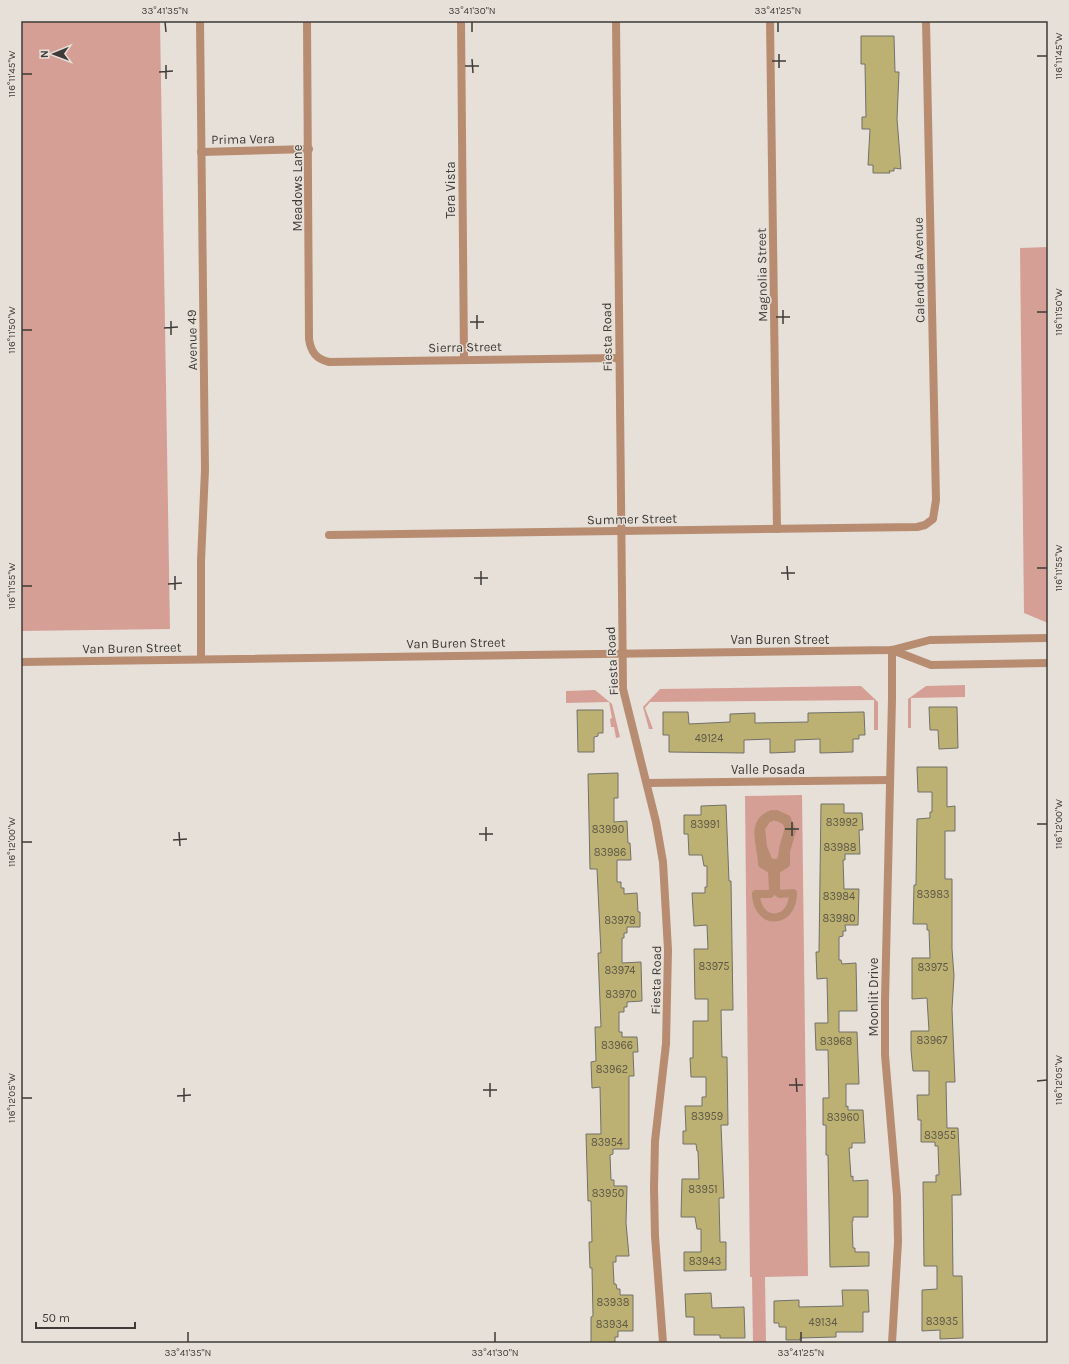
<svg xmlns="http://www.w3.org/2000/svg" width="1069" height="1364" font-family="Karla,sans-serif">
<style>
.green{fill:#d59f96}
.building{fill:#bcb173;stroke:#727168}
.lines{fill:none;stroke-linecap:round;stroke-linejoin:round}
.pedestrian{stroke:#b78c71;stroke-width:8}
.minor{stroke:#b78c71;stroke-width:8}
.tertiary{stroke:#b78c71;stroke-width:8}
.ticks{fill:none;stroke:#3e3b38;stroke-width:1.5}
.labels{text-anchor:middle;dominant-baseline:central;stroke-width:3;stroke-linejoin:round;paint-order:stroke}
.number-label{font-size:11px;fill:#5e5847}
.street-label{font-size:13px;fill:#3e3b38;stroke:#e6e0d8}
.neatline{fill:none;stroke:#3e3b38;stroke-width:1.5}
.ticks-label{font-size:10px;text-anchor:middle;fill:#3e3b38}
</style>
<rect width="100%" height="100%" fill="#e6e0d8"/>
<g class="green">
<path d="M 21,21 L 160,21 L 170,629 L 21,631 Z"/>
<path d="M 1048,247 L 1048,623 L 1024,613 L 1020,248 Z"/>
<path d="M 965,685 L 965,697 L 911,698 L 911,728 L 908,728 L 908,699 L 926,686 Z"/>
<path d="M 861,686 L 878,702 L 878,730 L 874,730 L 874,700 L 650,702 L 645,708 L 653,729 L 649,729 L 643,707 L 660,689 Z"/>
<path d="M 595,690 L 612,704 L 620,737 L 616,738 L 614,727 L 611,727 L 610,719 L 612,718 L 609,702 L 566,703 L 566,691 Z"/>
<path d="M 802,795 L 808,1276 L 765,1277 L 766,1343 L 753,1343 L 752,1277 L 750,1277 L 745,796 Z"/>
</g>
<g class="building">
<path d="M 861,36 L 894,36 L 895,72 L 899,72 L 897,119 L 901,169 L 894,168 L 894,171 L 889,171 L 890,173 L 873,173 L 873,165 L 868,165 L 870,129 L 862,129 L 862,117 L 866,117 L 865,64 L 861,64 Z"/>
<path d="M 929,707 L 957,707 L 958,748 L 939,749 L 938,730 L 930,730 Z"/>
<path d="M 577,710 L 603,710 L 603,733 L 598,733 L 598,736 L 594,737 L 594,752 L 578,752 Z"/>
<path d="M 663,712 L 688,712 L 689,724 L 730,722 L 730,714 L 755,713 L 755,723 L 808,722 L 808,713 L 864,712 L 865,735 L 859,735 L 859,739 L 853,739 L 853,752 L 820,753 L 820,739 L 795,740 L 795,752 L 770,753 L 770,739 L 744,740 L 744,753 L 669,752 L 669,735 L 663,735 Z"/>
<path d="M 917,767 L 947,767 L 947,807 L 955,806 L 955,831 L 945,831 L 945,879 L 952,879 L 952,949 L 954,976 L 952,1009 L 955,1082 L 946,1082 L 947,1128 L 958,1128 L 961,1195 L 952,1195 L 953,1276 L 962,1276 L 963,1338 L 940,1339 L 940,1330 L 922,1331 L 922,1290 L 937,1289 L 937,1266 L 924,1266 L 923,1182 L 936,1182 L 936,1175 L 939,1175 L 938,1146 L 935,1146 L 935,1142 L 921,1142 L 921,1120 L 918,1120 L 917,1095 L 929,1095 L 929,1071 L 913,1071 L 911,1050 L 911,1031 L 929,1031 L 927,998 L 912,999 L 912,958 L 930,958 L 929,930 L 927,930 L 927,924 L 913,924 L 914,885 L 916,885 L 917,819 L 930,818 L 930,812 L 932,812 L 932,792 L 918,792 Z"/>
<path d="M 618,773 L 618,798 L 614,798 L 614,822 L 627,821 L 628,843 L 630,843 L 631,860 L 617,860 L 617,882 L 621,882 L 621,888 L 624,888 L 624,894 L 637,893 L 638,912 L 640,912 L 640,927 L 627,927 L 627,933 L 624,933 L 624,938 L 622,938 L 622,963 L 641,962 L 642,1001 L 627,1002 L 627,1007 L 624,1007 L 624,1012 L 619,1012 L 619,1032 L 622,1032 L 622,1037 L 637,1037 L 638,1052 L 633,1052 L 634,1076 L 629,1076 L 629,1149 L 613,1149 L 613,1154 L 610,1155 L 611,1180 L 614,1180 L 614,1186 L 627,1186 L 626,1223 L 629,1256 L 616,1256 L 616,1262 L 613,1262 L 614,1284 L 616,1284 L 617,1289 L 620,1289 L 620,1295 L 633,1295 L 633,1331 L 618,1331 L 618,1337 L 615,1337 L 615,1342 L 591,1343 L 591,1317 L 593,1316 L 592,1268 L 590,1268 L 589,1242 L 592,1242 L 591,1201 L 588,1201 L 586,1134 L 601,1134 L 600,1087 L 592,1088 L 591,1062 L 596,1061 L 595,1027 L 601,1027 L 598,953 L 601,953 L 597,869 L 590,869 L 588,774 Z"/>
<path d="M 821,804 L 844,804 L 844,813 L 862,813 L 863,830 L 859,830 L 860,854 L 845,854 L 845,860 L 843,860 L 844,889 L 859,889 L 858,925 L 845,925 L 846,931 L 843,931 L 843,936 L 839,937 L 839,960 L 841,960 L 842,964 L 856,963 L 857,1011 L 839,1011 L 839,1032 L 857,1032 L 859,1084 L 846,1084 L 846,1107 L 848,1106 L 848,1110 L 863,1110 L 865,1143 L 852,1143 L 852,1148 L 849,1148 L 851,1177 L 853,1176 L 853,1181 L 868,1180 L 868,1217 L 853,1217 L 853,1221 L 852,1221 L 853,1248 L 855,1248 L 855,1252 L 869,1252 L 869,1266 L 830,1267 L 828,1155 L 826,1155 L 826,1125 L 823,1125 L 823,1098 L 829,1098 L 828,1050 L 816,1050 L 815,1023 L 828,1023 L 827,978 L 817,979 L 816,952 L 819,952 Z"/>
<path d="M 726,805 L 729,881 L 731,881 L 733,1010 L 721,1010 L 722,1057 L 727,1057 L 728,1125 L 721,1125 L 724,1198 L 719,1198 L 720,1242 L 726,1242 L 726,1270 L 684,1271 L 684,1252 L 701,1252 L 701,1229 L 697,1229 L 695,1217 L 681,1217 L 682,1179 L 699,1179 L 698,1151 L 697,1151 L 696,1144 L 683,1144 L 683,1131 L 686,1131 L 685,1106 L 702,1106 L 702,1097 L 706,1097 L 706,1077 L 691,1077 L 690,1058 L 693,1058 L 693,1021 L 708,1021 L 708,999 L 695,999 L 694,949 L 708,949 L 707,925 L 694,926 L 692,893 L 705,893 L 705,887 L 707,887 L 707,866 L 704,866 L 702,855 L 689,855 L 688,834 L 684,834 L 684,815 L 701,815 L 701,806 Z"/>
<path d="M 842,1290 L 868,1290 L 869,1312 L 863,1312 L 863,1332 L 836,1332 L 836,1337 L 800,1338 L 800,1340 L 786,1340 L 786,1327 L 779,1327 L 779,1323 L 774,1323 L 774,1301 L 799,1300 L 799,1307 L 843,1306 Z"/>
<path d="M 711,1293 L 712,1308 L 744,1307 L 745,1338 L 720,1338 L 720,1335 L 694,1335 L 694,1317 L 686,1317 L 685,1294 Z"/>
</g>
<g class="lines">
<path class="pedestrian" d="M 772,814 L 772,817 L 767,819 L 761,828 L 763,847 L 769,862 C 785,866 781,855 784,845 C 787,832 795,822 776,817 L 776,814 L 787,819 L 792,831 L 786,851 L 786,864 L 776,870 L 776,891 L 780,894 L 793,893 C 793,925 757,926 756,894 L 770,894 L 773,891 L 772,870 L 762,864 C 762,846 749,822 772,814 Z"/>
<g class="minor">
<path d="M 307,21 L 309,339 C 311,352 316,359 329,362 L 619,358"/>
<path d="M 461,21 L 464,359"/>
<path d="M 616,21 L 623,689 L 656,822 L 663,862 L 668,950 L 666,1044 L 655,1141 L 654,1188 L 655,1236 L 663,1343"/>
<path d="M 770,21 L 777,529"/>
<path d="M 201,152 L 309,149"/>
<path d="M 329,535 L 917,527 L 925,525 L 933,519 L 936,500 L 926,21"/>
<path d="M 892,650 L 892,699 L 885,1001 L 885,1055 L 897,1196 L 898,1242 L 892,1343"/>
<path d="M 647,783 L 890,780"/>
</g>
<g class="tertiary">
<path d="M 200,21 L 205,470 L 201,561 L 201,659"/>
<path d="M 892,650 L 931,665 L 1048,663"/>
<path d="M 21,662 L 892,650 L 930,640 L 1048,638"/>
</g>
</g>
<path class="ticks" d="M 165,22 L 166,32M 472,22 L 472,32M 778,22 L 778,32M 779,54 L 779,68M 1037,56 L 1047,56M 472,59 L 473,73M 772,61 L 786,61M 166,65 L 166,79M 465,66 L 479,66M 159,72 L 173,71M 22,74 L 32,74M 783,310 L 783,324M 1037,312 L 1047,312M 477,315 L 477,329M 776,317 L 790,317M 171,321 L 171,335M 470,322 L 484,322M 164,328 L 178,327M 22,330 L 32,330M 787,566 L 788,580M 1037,568 L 1047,568M 481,571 L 481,585M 781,573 L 795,573M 175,576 L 175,590M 474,578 L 488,578M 168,584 L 182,583M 22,586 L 32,586M 792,822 L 792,836M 1037,824 L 1047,824M 486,827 L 486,841M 785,829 L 799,829M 179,832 L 180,846M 479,834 L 493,834M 173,840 L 187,839M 22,842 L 32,842M 796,1078 L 797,1092M 1037,1081 L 1047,1080M 490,1083 L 490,1097M 789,1085 L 803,1085M 184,1088 L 184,1102M 483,1090 L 497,1090M 177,1096 L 191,1095M 22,1098 L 32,1098M 188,1332 L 188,1342M 495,1332 L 495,1342M 801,1332 L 801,1342"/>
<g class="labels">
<g class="number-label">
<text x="709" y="738">49124</text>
<text x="842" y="822">83992</text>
<text x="705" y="824">83991</text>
<text x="608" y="829">83990</text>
<text x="840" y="847">83988</text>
<text x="610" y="852">83986</text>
<text x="933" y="894">83983</text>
<text x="839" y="896">83984</text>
<text x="839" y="918">83980</text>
<text x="620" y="920">83978</text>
<text x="714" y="966">83975</text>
<text x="933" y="967">83975</text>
<text x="620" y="970">83974</text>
<text x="621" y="994">83970</text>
<text x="932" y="1040">83967</text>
<text x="836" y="1041">83968</text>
<text x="617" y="1045">83966</text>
<text x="612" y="1069">83962</text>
<text x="707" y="1116">83959</text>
<text x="843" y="1117">83960</text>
<text x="940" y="1135">83955</text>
<text x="607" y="1142">83954</text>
<text x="703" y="1189">83951</text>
<text x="608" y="1193">83950</text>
<text x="705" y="1261">83943</text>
<text x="613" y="1302">83938</text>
<text x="942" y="1321">83935</text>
<text x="823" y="1322">49134</text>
<text x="612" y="1324">83934</text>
</g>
<g class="street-label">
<text transform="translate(243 139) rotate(-1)">Prima Vera</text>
<text transform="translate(297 188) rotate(-90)">Meadows Lane</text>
<text transform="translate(450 190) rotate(-90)">Tera Vista</text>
<text transform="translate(919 270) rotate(-91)">Calendula Avenue</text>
<text transform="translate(762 275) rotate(-91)">Magnolia Street</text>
<text transform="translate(607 337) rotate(-91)">Fiesta Road</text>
<text transform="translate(192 340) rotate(-91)">Avenue 49</text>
<text transform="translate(465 347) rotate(-1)">Sierra Street</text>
<text transform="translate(632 519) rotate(-1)">Summer Street</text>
<text x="780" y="639">Van Buren Street</text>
<text transform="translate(456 643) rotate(-1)">Van Buren Street</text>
<text transform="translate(132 648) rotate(-1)">Van Buren Street</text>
<text transform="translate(612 661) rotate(-93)">Fiesta Road</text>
<text x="768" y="769">Valle Posada</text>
<text transform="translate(656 980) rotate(-89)">Fiesta Road</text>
<text transform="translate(873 997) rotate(-90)">Moonlit Drive</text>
</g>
</g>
<rect width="1069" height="1364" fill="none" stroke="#e6e0d8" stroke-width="44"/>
<g transform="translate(54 54) rotate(269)" stroke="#e6e0d8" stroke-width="3" paint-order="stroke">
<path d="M0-3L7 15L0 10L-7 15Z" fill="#3e3b38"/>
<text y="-6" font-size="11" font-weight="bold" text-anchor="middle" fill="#3e3b38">N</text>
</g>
<path d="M36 1322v6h99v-6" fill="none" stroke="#3e3b38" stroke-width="2"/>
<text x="42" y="1322" font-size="12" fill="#3e3b38" stroke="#e6e0d8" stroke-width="3" paint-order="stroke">50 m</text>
<rect x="22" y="22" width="1025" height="1320" class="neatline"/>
<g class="ticks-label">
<text x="165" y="14">33°41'35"N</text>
<text x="472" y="14">33°41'30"N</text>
<text x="778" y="14">33°41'25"N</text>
<text transform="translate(1058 56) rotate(-90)" y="4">116°11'45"W</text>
<text transform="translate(11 74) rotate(-90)" y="4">116°11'45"W</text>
<text transform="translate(1058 312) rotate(-90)" y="4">116°11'50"W</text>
<text transform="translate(11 330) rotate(-90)" y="4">116°11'50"W</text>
<text transform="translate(1058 568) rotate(-90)" y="4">116°11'55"W</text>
<text transform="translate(11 586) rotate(-90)" y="4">116°11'55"W</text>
<text transform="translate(1058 824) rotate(-90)" y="4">116°12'00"W</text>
<text transform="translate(11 842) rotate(-90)" y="4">116°12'00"W</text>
<text transform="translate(1058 1080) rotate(-90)" y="4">116°12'05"W</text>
<text transform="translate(11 1098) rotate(-90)" y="4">116°12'05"W</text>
<text x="188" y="1356">33°41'35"N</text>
<text x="495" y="1356">33°41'30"N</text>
<text x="801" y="1356">33°41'25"N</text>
</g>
</svg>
